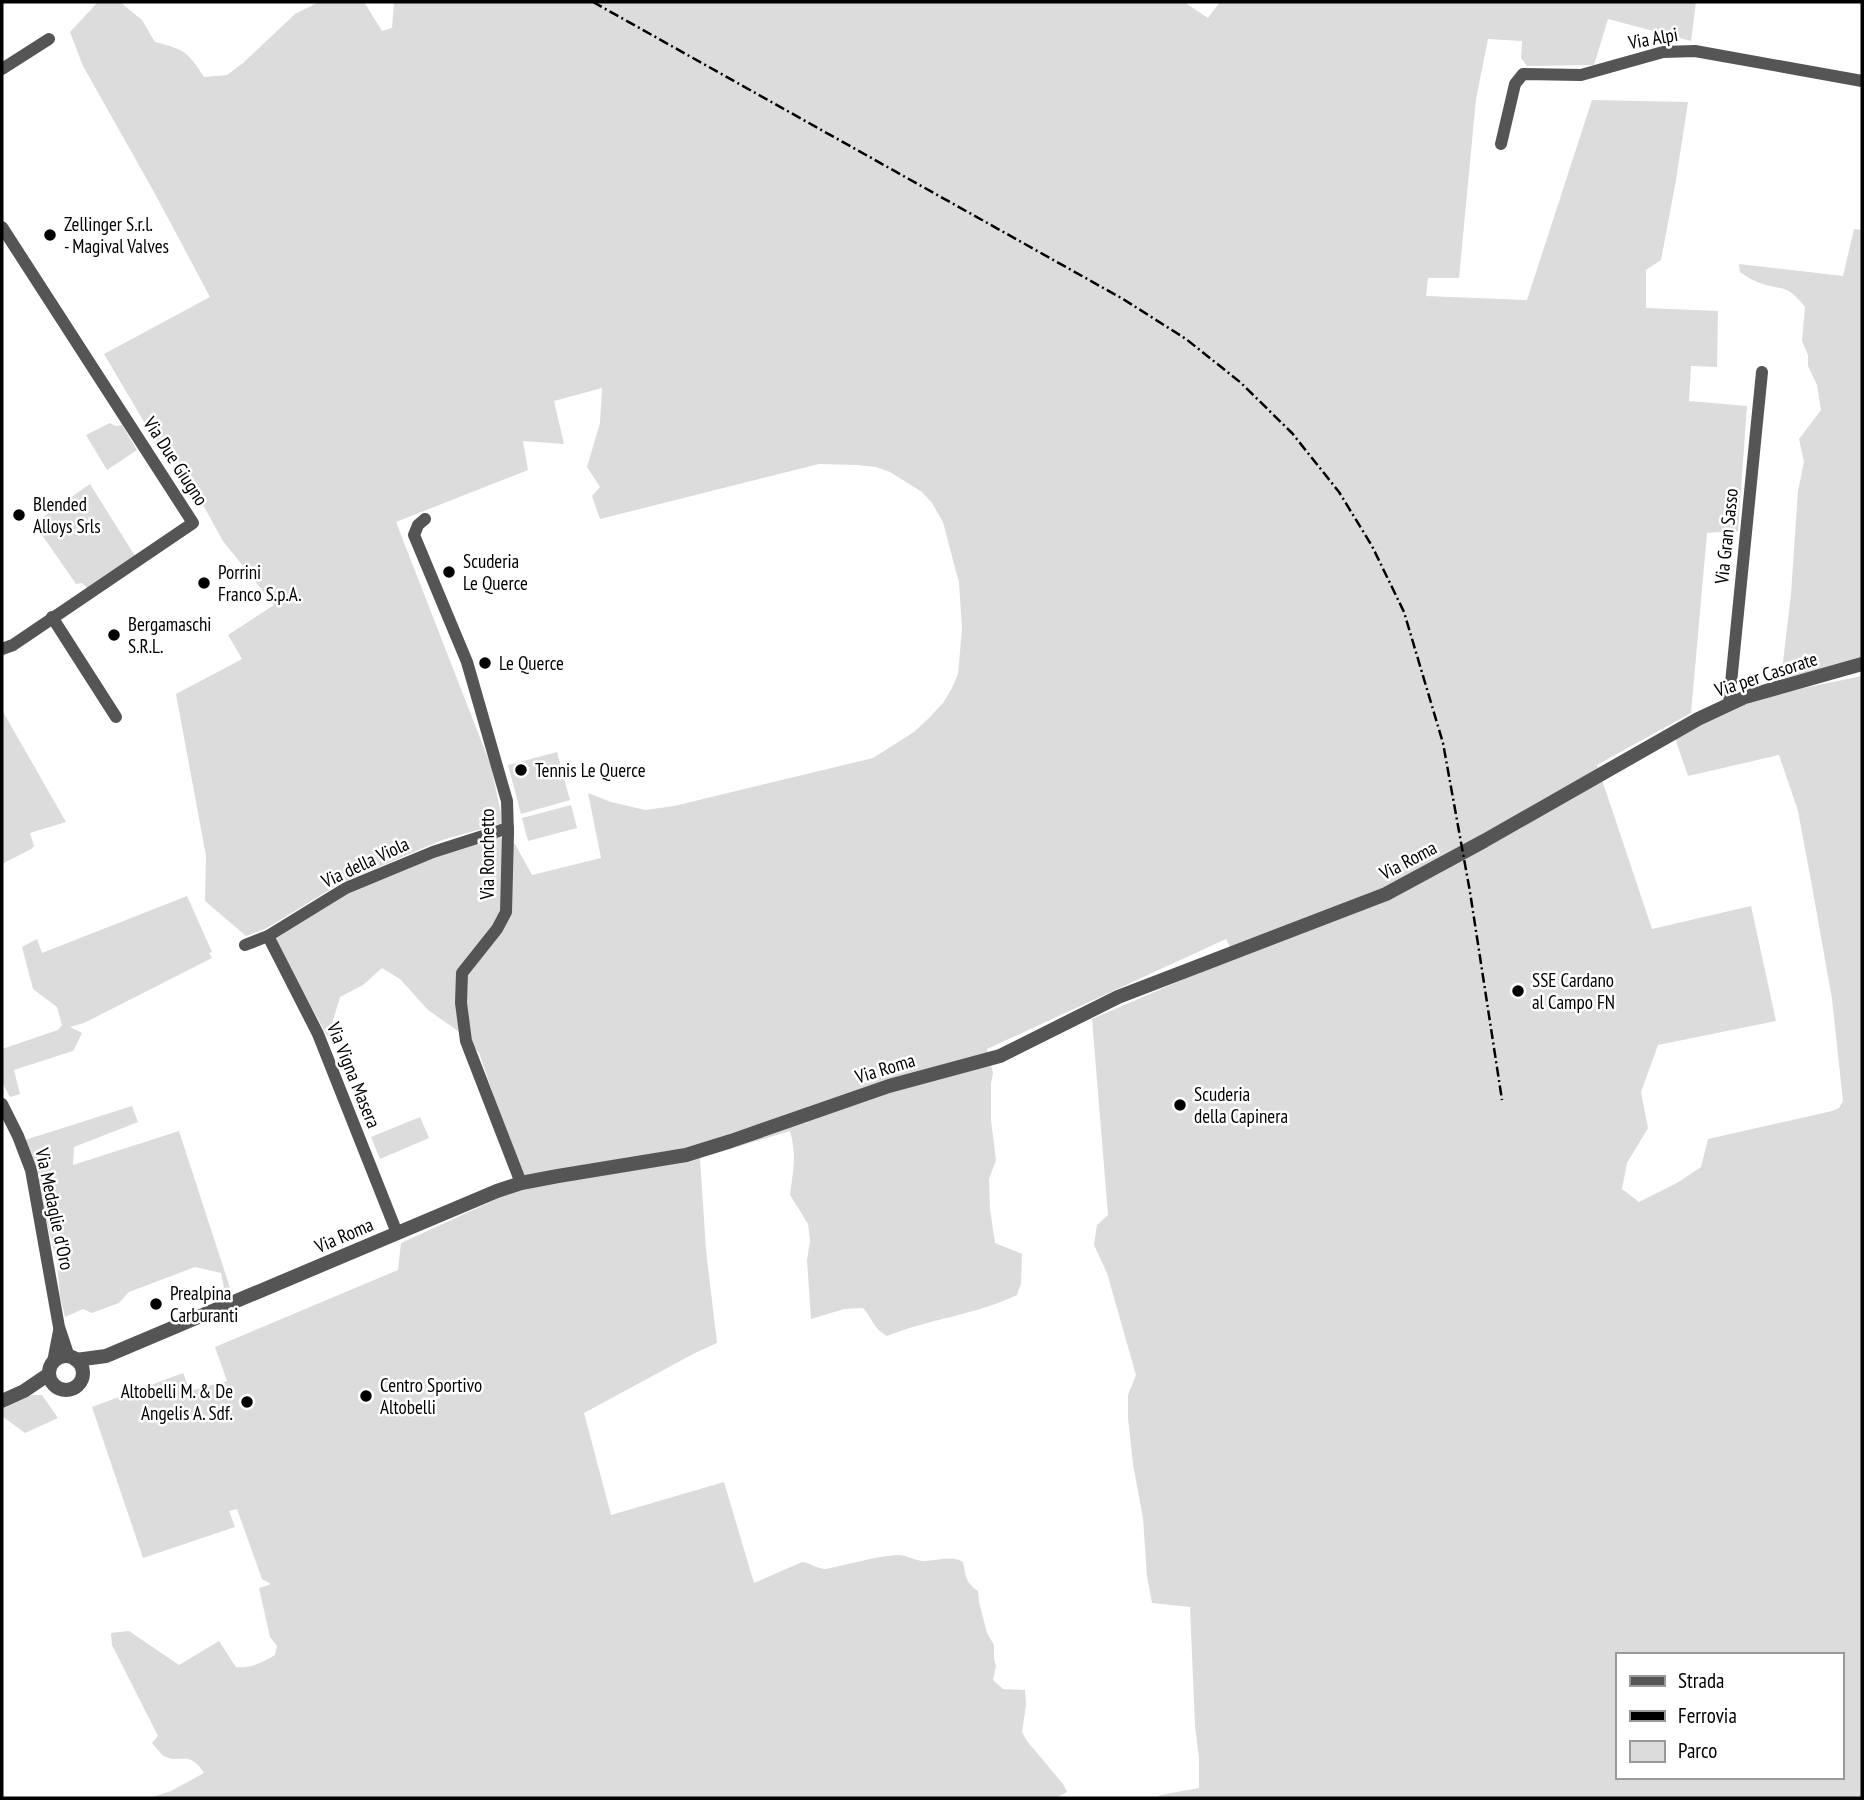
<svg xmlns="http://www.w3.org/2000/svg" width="1864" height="1800" font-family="'PT Sans Narrow',sans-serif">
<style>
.green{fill:#dcdcdc;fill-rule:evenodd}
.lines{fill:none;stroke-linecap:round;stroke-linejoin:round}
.minor{stroke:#555;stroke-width:12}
.tertiary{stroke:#555;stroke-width:14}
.rail{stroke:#000;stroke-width:2.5;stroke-dasharray:10 3.5 2 3.5;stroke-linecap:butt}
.poi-dot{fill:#000;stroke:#fff;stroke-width:2.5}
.labels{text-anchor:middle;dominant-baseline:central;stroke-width:5;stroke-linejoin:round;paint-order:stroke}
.street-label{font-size:19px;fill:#000;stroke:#fff}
.poi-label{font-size:19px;fill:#000;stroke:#fff;text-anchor:start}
</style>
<rect width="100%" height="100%" fill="#fff"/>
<g class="green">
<path d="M 98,2 L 120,2 L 142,20 L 155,42 C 184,49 188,52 204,77 L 227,75 L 243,63 L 295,14 L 319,2 L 364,2 L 382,31 L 392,28 L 394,2 L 1184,2 L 1208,18 L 1220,2 L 1696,2 L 1691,41 L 1608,19 L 1594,65 L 1527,66 L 1521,58 L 1522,41 L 1488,39 L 1476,99 L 1459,278 L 1428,278 L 1426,296 L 1527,300 L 1592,100 L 1688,102 L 1676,180 L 1661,260 L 1646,270 L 1646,308 L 1718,311 L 1717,367 L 1691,366 L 1689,401 L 1747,406 L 1738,531 L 1707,533 L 1691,713 L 1597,765 L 1652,929 L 1751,906 L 1776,1021 L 1658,1045 L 1641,1092 L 1648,1128 L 1627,1163 L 1622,1189 L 1639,1202 L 1677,1183 L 1701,1167 L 1708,1139 L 1832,1111 L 1839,1108 L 1843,1101 L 1832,999 L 1812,886 L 1798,811 L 1779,755 L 1688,776 L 1675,738 L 1735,708 L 1769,695 L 1862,676 L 1862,1798 L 1156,1798 L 1161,1795 L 1199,1788 L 1199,1758 L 1195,1726 L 1190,1607 L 1152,1603 L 1147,1576 L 1143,1518 L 1133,1464 L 1128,1418 L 1128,1395 L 1136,1375 L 1107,1273 L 1094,1245 L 1097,1225 L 1108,1215 L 1092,1019 L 1235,957 L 1226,939 L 987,1049 L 993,1073 L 991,1084 L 991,1120 L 996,1160 L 989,1179 L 990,1209 L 995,1243 L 1022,1254 L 1021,1283 L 1017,1295 C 975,1315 929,1319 887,1336 C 872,1327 873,1319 863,1308 L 844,1309 L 811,1319 L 807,1260 L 810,1241 L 808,1224 L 790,1195 C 793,1170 797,1156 790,1131 L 700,1158 L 706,1250 L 717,1343 L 693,1354 L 584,1413 L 611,1515 L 724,1482 L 754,1583 L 802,1562 C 811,1563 817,1569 826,1569 C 850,1564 873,1557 897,1555 C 908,1555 915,1561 924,1561 C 938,1561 951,1555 963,1562 C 966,1576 965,1582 978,1591 L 979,1602 L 987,1633 L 994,1645 L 994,1659 L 996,1666 L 993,1680 L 1003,1689 L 1025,1690 L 1026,1705 L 1022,1732 L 1027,1741 L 1063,1784 L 1067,1792 L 1056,1798 L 150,1798 L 171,1791 L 204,1773 C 189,1749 180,1765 164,1756 C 160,1753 155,1746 152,1743 L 158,1736 L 112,1645 L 111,1633 L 129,1631 L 179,1665 L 219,1641 L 236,1667 C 250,1669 263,1662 275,1655 L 277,1646 L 270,1637 L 259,1588 L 271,1584 L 262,1579 L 237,1509 L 229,1511 L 235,1527 L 143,1558 L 92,1407 L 183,1373 L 190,1391 L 227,1381 L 215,1347 L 398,1270 L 401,1243 L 525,1186 L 479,1053 L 458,1031 L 428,1010 L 400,979 L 382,968 L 363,985 L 340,997 L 328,1037 L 273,939 L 347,893 L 436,856 L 495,835 L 515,844 L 532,875 L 601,858 L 588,793 L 611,802 L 645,810 L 674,806 L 873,758 L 914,732 L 929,718 L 943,703 L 952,688 L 958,674 L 962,629 L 959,582 L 955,568 L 943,522 L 932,503 L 922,492 L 890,472 L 876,467 L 857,465 L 819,464 L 600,519 L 592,496 L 600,487 L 587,467 L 600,423 L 602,388 L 554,401 L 564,444 L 523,441 L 528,470 L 396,522 L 491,766 L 503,823 L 442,840 L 339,884 L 267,928 L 246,936 L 205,901 L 206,856 L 176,694 L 242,659 L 228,635 L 274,605 L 223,541 L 198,496 L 150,432 L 104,354 L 210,297 L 154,192 L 83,66 L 70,32 ZM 1617,1655 L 1841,1655 L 1841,1777 L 1617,1777 Z"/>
<path d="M 1854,229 L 1862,230 L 1862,658 L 1781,679 L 1791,594 L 1798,491 L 1804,462 L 1799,439 L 1821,410 L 1817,385 L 1808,366 L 1808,355 L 1802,341 L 1805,307 C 1785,281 1780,292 1755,281 C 1750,279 1745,275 1740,272 L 1739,264 L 1843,276 Z"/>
<path d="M 110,423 L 116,426 L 122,425 L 137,450 L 107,470 L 86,435 Z"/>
<path d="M 90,484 L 135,556 L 87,588 L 82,583 L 76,584 L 42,535 L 49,531 L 43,517 Z"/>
<path d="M 2,710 L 66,822 L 30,833 L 34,846 L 31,849 L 2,864 Z"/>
<path d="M 557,752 L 570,800 L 521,814 L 508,765 Z"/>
<path d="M 571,805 L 577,828 L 528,841 L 522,818 Z"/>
<path d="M 187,896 L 212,952 L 209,953 L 212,958 L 84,1023 L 70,1027 L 82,1033 L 73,1051 L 14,1070 L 20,1094 L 10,1097 L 2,1082 L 2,1049 L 58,1030 L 62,1025 L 57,1007 L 33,989 L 22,947 L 37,939 L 42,953 Z"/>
<path d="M 132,1106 L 138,1122 L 74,1147 L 73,1165 L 179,1131 L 230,1288 L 230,1296 L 226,1298 L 221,1273 L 195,1267 L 129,1292 L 119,1303 L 92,1313 L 83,1309 L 65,1317 L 60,1297 L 57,1262 L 25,1140 Z"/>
<path d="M 420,1117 L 429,1138 L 380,1159 L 371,1137 Z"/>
<path d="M 32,1395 L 42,1395 L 58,1418 L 25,1433 L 2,1416 L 2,1409 Z"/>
</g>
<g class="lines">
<g class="minor">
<path d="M 2,69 L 49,39"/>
<path d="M 1501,144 L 1515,84 L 1523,74 L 1581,75 L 1663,52 L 1695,51 L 1862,81"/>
<path d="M 2,227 L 193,523 L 13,645 L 2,649"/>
<path d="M 425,519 L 418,525 L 414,535 L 467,662 L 507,801 L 508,833 L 506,912 L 497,929 L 462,973 L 461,1003 L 466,1041 L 521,1183"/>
<path d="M 52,617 L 116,717"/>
<path d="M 1729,703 L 1762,372"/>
<path d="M 268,936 L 318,1034 L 397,1233"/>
<path d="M 245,945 L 268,936 L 346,888 L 433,852 L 508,828"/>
<path d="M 2,1104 L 18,1136 L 31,1170 L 59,1327 L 69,1357"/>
<path d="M 53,1362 L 59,1331"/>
</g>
<g class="tertiary">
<circle cx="66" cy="1373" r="17"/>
<path d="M 76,1360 L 106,1356 L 497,1191 L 521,1183 L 558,1176 L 686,1155 L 731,1141 L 889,1086 L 1000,1056 L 1118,997 L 1386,894 L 1484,841 L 1698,719 L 1745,697 L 1862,664"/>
<path d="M 2,1401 L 24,1391 L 49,1374"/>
</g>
<path class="rail" d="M 593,2 L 1123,299 L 1186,339 L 1240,382 L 1292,433 L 1339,492 L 1372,546 L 1404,612 L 1443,743 L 1470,892 L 1502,1100"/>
</g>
<g class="poi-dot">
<circle cx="50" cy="235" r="7"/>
<circle cx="19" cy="515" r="7"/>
<circle cx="449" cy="572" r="7"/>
<circle cx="204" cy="583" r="7"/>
<circle cx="114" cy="635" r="7"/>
<circle cx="485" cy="663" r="7"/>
<circle cx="521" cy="770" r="7"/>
<circle cx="1518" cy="991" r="7"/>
<circle cx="1180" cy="1105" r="7"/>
<circle cx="156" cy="1304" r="7"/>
<circle cx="366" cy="1396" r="7"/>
<circle cx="247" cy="1402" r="7"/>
</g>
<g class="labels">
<g class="street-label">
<text transform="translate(1653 38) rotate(-10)">Via Alpi</text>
<text transform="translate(176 461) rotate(57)">Via Due Giugno</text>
<text transform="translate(1726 536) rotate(-84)">Via Gran Sasso</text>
<text transform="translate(1766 674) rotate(-18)">Via per Casorate</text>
<text transform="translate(487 854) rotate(-90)">Via Ronchetto</text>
<text transform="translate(1408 860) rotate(-28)">Via Roma</text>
<text transform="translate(365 862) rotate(-25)">Via della Viola</text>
<text transform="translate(885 1068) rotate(-17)">Via Roma</text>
<text transform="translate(354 1075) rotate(68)">Via Vigna Masera</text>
<text transform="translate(55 1209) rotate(78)">Via Medaglie d'Oro</text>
<text transform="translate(344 1235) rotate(-23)">Via Roma</text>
</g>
<g class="poi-label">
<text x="64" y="224">Zellinger S.r.l.<tspan x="64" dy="22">- Magival Valves</tspan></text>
<text x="33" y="504">Blended<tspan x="33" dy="22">Alloys Srls</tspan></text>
<text x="463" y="561">Scuderia<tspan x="463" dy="22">Le Querce</tspan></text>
<text x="218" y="572">Porrini<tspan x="218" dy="22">Franco S.p.A.</tspan></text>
<text x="128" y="624">Bergamaschi<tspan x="128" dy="22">S.R.L.</tspan></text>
<text x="499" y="663">Le Querce</text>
<text x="535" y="770">Tennis Le Querce</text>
<text x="1532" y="980">SSE Cardano<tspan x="1532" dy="22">al Campo FN</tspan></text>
<text x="1194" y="1094">Scuderia<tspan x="1194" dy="22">della Capinera</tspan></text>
<text x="170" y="1293">Prealpina<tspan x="170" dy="22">Carburanti</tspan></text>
<text x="380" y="1385">Centro Sportivo<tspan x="380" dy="22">Altobelli</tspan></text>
<text x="233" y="1391" text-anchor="end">Altobelli M. &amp; De<tspan x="233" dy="22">Angelis A. Sdf.</tspan></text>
</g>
</g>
<rect width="1864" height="1800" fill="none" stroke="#000000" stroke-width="7"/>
<rect x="1616" y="1653" width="228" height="126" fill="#ffffff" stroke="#999999" stroke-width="2"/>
<rect x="1630" y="1676" width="35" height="10" fill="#555555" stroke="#999999" stroke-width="2"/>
<text x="1678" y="1688" font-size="21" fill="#000000">Strada</text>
<rect x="1630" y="1711" width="35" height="10" fill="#000000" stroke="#999999" stroke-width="2"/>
<text x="1678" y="1723" font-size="21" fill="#000000">Ferrovia</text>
<rect x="1630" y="1741" width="35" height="21" fill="#dcdcdc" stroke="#999999" stroke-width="2"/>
<text x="1678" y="1758" font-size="21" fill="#000000">Parco</text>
</svg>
